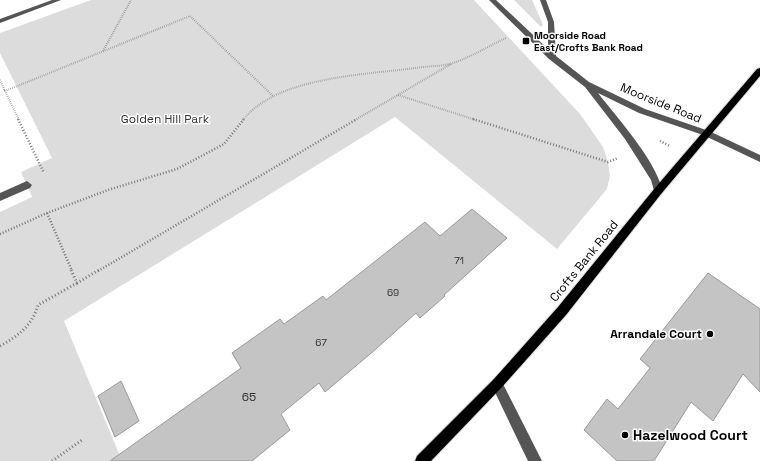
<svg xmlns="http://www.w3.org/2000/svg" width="760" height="461" font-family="'Space Grotesk',sans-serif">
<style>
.green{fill:#dcdcdc}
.building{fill:#c4c4c4;stroke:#999}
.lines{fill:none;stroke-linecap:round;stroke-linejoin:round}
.major-casing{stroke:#dbdbdb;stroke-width:2}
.path-far2{stroke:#777;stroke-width:2;stroke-dasharray:0.5 1.5;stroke-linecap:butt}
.path-far1{stroke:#777;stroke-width:2.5;stroke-dasharray:1 2;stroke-linecap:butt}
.path{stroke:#777;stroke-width:3;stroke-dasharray:1 2.5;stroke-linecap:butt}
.minor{fill:#555;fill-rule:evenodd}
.major{fill:#000;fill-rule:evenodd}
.poi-dot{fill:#000;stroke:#fff;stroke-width:1.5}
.labels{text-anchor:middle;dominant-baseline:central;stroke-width:3;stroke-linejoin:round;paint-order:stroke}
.far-poi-label{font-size:10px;font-weight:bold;fill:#000;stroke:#fff;text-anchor:start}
.number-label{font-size:10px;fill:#313131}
.street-label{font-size:12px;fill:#000;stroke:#fff}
.park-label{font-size:12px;fill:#333;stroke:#fff}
.poi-label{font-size:12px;font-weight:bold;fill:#000;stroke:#fff;text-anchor:end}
.near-number-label{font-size:12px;fill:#313131}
.near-poi-label{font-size:14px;font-weight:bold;fill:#000;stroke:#fff;text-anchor:start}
</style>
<rect width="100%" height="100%" fill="#fff"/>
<g class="green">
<path d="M 91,0 L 474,0 L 580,114 L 603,147 L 608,162 L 610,176 L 607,189 L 557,249 L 395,117 L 64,321 L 122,461 L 0,461 L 0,212 L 32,197 L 21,172 L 52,158 L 0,53 L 0,33 Z"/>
<path d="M 514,0 L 532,0 L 543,25 L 541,27 Z"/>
</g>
<g class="building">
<path d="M 472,209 L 507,238 L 444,295 L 445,296 L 420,318 L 416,313 L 376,349 L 325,392 L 319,383 L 281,414 L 290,430 L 252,461 L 110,461 L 241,368 L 232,353 L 280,319 L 284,324 L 323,296 L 326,300 L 425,222 L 440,236 Z"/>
<path d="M 708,273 L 760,309 L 760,392 L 743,374 L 713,421 L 691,402 L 654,461 L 617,461 L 584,430 L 607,399 L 618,409 L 650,368 L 640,359 Z"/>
<path d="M 121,381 L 139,421 L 115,437 L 98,396 Z"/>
</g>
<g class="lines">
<defs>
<path id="major" d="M 760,68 L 760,76 L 661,194 L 566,315 L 501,388 L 431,461 L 415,461 L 417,456 L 493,380 L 558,307 L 655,188 L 757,69 Z"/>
</defs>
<use href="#major" class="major-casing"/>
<g class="path-far2">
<path d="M 103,51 L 131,0"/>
<path d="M 0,80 L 5,91"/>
<path d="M 398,95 L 476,120"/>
<path d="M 19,120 L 5,91 L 190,16 L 273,96"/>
<path d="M 243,120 C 278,75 370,75 423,67 C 433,66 444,66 453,63 C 471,57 489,46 506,38"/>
<path d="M 355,120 L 451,64"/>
</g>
<g class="path-far1">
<path d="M 18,119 L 44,173"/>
<path d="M 473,119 L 608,162 L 618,158"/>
<path d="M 660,141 L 670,146"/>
<path d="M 47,213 L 72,271"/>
<path d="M 0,234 L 47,213 L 108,190 L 177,169 L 224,144 L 244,119"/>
<path d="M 98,271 L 357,119"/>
</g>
<g class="path">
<path d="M 71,270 L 77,283 L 99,270"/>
<path d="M 0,346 C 18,336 32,326 38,305 L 77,283"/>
<path d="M 52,461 L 82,440"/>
</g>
<g class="minor">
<path d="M 52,0 L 61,0 L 0,23 L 0,19 Z"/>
<path d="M 489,0 L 496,0 L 548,49 L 548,22 L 540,0 L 546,0 L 554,22 L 556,56 L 589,82 L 645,109 L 709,131 L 760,155 L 760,162 L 703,135 L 639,113 L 598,93 C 619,120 654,158 663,191 L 661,194 L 655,194 L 651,180 L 625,139 L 585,87 L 549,59 Z"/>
<path d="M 27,181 L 32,185 L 30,188 L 0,201 L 0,193 Z"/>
<path d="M 497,378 L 501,380 L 542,461 L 528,461 L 491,384 L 493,380 Z"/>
</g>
<use href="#major" class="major"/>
</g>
<g class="poi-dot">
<rect x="522" y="37" width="8" height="8" rx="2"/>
<circle cx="710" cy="334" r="4"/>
<circle cx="625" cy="435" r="4"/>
</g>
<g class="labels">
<g class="far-poi-label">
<text x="534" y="35">Moorside Road<tspan x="534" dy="12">East/Crofts Bank Road</tspan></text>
</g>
<g class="number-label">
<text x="459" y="260">71</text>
<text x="393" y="292">69</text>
<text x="321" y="342">67</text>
</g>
<g class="street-label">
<text transform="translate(661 103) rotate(22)">Moorside Road</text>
<text transform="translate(584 261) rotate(-51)">Crofts Bank Road</text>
</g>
<g class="park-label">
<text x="165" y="119">Golden Hill Park</text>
</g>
<g class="poi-label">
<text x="702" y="334">Arrandale Court</text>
</g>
<g class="near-number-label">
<text x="249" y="397">65</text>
</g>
<g class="near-poi-label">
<text x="633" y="435">Hazelwood Court</text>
</g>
</g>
</svg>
